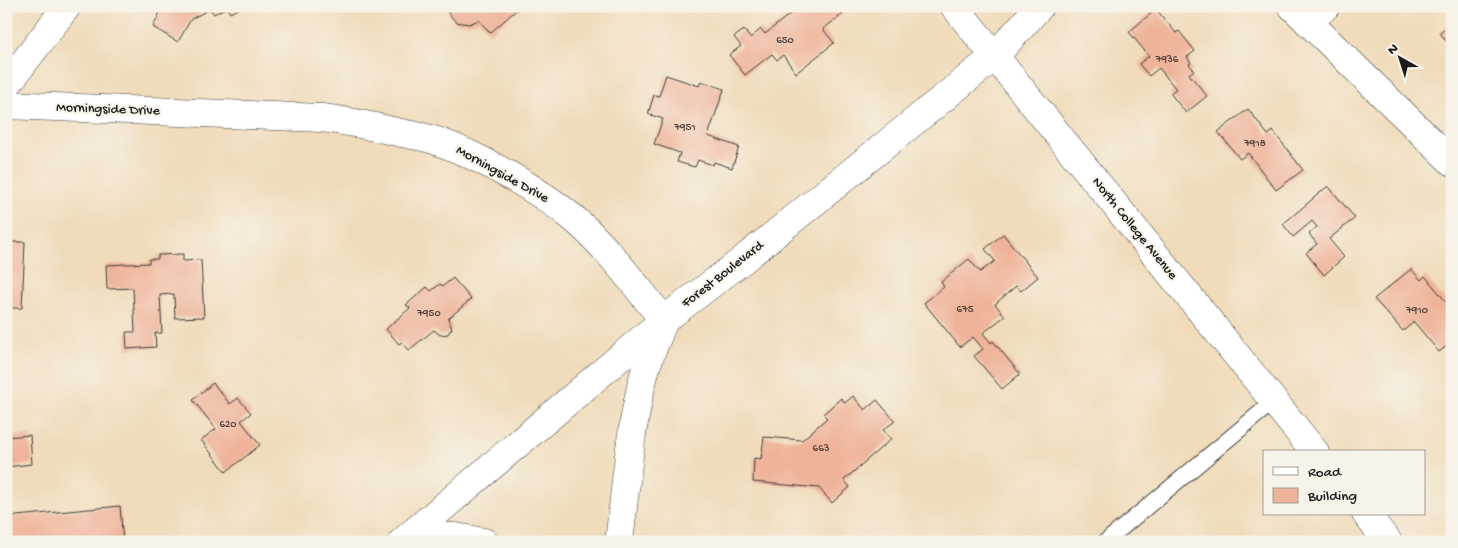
<svg xmlns="http://www.w3.org/2000/svg" width="1458" height="548" font-family="'Gochi Hand',sans-serif">
<style>
.building{fill:#efb399}
.lines{fill:none;stroke-linecap:round;stroke-linejoin:round}
.service-casing{stroke:#3c3934;stroke-width:17}
.minor-casing{stroke:#3c3934;stroke-width:29}
.secondary-casing{stroke:#3c3934;stroke-width:29}
.service{stroke:#fff;stroke-width:15}
.minor{stroke:#fff;stroke-width:28}
.secondary{stroke:#fff;stroke-width:28}
.labels{text-anchor:middle;dominant-baseline:central;stroke-width:4;stroke-linejoin:round;paint-order:stroke}
.number-label{font-size:11px;fill:#51423b}
.street-label{font-size:14px;fill:#1c1c1c;stroke:#f7f3e8}
</style>
<rect width="100%" height="100%" fill="#f7f3e8"/>
<filter id="ink" filterUnits="userSpaceOnUse"><feTurbulence type="fractalNoise" baseFrequency=".02" numOctaves="2"/><feDisplacementMap in="SourceGraphic" scale="10" xChannelSelector="R" yChannelSelector="G"/><feConvolveMatrix kernelMatrix="1 2 1 2 8 2 1 2 1" color-interpolation-filters="sRGB"/></filter>
<filter id="wash" filterUnits="userSpaceOnUse"><feTurbulence type="fractalNoise" baseFrequency=".0096" numOctaves="4" result="noise"/><feDisplacementMap in="SourceGraphic" scale="20" xChannelSelector="R" yChannelSelector="G"/><feGaussianBlur stdDeviation="1.12" result="paint"/><feColorMatrix in="noise" values="0 0 0 0 0 0 0 0 0 0 0 0 0 0 0 0 0 1.4 0 .05"/><feComposite in="paint" operator="in"/></filter>
<g filter="url(#wash)">
<rect width="100%" height="100%" fill="#f0dbba"/>
<g id="blocks">
<g class="building">
<path d="M 163,6 L 244,6 L 230,13 L 227,7 L 214,14 L 210,9 L 191,19 L 178,42 L 153,27 Z"/>
<path d="M 446,6 L 521,6 L 490,33 L 479,20 L 469,24 L 456,22 L 449,14 Z"/>
<path d="M 800,6 L 806,6 L 810,12 L 817,6 L 837,6 L 843,14 L 823,29 L 834,43 L 796,73 L 783,55 L 777,60 L 772,54 L 745,75 L 729,55 L 741,46 L 734,37 L 744,30 L 750,38 L 761,29 L 765,34 Z"/>
<path d="M 1156,9 L 1176,33 L 1179,31 L 1195,51 L 1187,57 L 1191,63 L 1189,64 L 1194,70 L 1189,74 L 1207,96 L 1186,113 L 1170,93 L 1176,89 L 1159,68 L 1149,76 L 1139,64 L 1149,56 L 1129,32 Z"/>
<path d="M 1452,23 L 1452,52 L 1448,47 L 1450,46 L 1440,33 Z"/>
<path d="M 666,75 L 699,86 L 701,81 L 724,89 L 708,136 L 739,147 L 732,168 L 714,162 L 713,165 L 698,160 L 695,167 L 677,162 L 680,153 L 654,144 L 663,119 L 648,114 L 654,95 L 659,96 Z"/>
<path d="M 1248,109 L 1268,135 L 1273,131 L 1303,170 L 1276,190 L 1248,153 L 1240,159 L 1218,132 Z"/>
<path d="M 1328,186 L 1355,218 L 1329,239 L 1344,257 L 1324,275 L 1306,253 L 1317,244 L 1309,234 L 1317,227 L 1312,221 L 1293,237 L 1283,224 Z"/>
<path d="M 1003,234 L 1038,277 L 1021,291 L 1016,286 L 995,304 L 1005,316 L 983,333 L 991,343 L 993,341 L 1020,374 L 1002,389 L 974,356 L 983,349 L 973,337 L 960,347 L 924,303 L 944,287 L 941,282 L 969,259 L 980,272 L 995,261 L 985,249 Z"/>
<path d="M 8,242 L 25,242 L 22,308 L 6,308 L 6,247 L 8,247 Z"/>
<path d="M 183,254 L 183,261 L 201,260 L 204,317 L 175,318 L 174,294 L 160,295 L 162,333 L 155,333 L 156,347 L 127,349 L 126,332 L 135,332 L 133,288 L 107,289 L 106,265 L 149,263 L 149,259 L 158,259 L 158,255 Z"/>
<path d="M 1411,269 L 1421,280 L 1425,276 L 1452,309 L 1446,314 L 1452,320 L 1452,342 L 1439,352 L 1414,322 L 1403,331 L 1374,299 Z"/>
<path d="M 453,278 L 471,299 L 448,319 L 452,328 L 448,334 L 440,335 L 434,330 L 409,350 L 402,342 L 399,344 L 386,329 L 410,308 L 406,305 L 427,287 L 431,291 L 440,284 L 443,286 Z"/>
<path d="M 213,383 L 230,404 L 238,398 L 251,413 L 241,421 L 260,445 L 226,472 L 201,440 L 216,429 L 193,400 Z"/>
<path d="M 853,396 L 865,410 L 877,400 L 895,421 L 883,430 L 891,439 L 844,480 L 850,487 L 832,503 L 819,488 L 753,482 L 754,458 L 761,459 L 764,437 L 802,440 L 827,418 L 823,414 L 841,398 L 845,403 Z"/>
<path d="M 30,435 L 32,464 L 6,467 L 6,437 Z"/>
<path d="M 120,506 L 123,542 L 6,542 L 6,517 Z"/>
</g>
</g>
</g>
<g filter="url(#ink)">
<use href="#blocks" fill-opacity="0" stroke="#3c3934" stroke-width="1"/>
<g class="lines">
<defs>
<path id="service" d="M 1105,542 L 1274,401"/>
<g id="minor">
<path d="M 1292,6 L 1452,162"/>
<path d="M 1308,22 L 1326,6"/>
<path d="M 6,86 L 67,6"/>
<path d="M 6,105 L 322,118 C 348,121 372,126 397,132 C 409,135 422,136 434,140 C 476,154 539,190 573,218 C 608,247 635,286 664,320 C 658,337 650,353 645,371 C 630,426 626,485 619,542"/>
<path d="M 410,536 L 456,537 L 484,542"/>
<path d="M 402,542 L 664,320 L 739,263 L 994,57 L 1040,6"/>
</g>
<g id="secondary">
<path d="M 954,6 L 1315,452"/>
<path d="M 1366,514 L 1388,542"/>
</g>
</defs>
<use href="#service" class="service-casing"/>
<use href="#minor" class="minor-casing"/>
<use href="#secondary" class="secondary-casing"/>
<use href="#service" class="service"/>
<use href="#minor" class="minor"/>
<use href="#secondary" class="secondary"/>
</g>
</g>
<g class="labels">
<g class="number-label">
<text x="785" y="41">650</text>
<text x="1167" y="60">7936</text>
<text x="685" y="128">7951</text>
<text x="1255" y="144">7918</text>
<text x="965" y="310">675</text>
<text x="1417" y="311">7910</text>
<text x="429" y="314">7950</text>
<text x="228" y="425">620</text>
<text x="821" y="449">663</text>
</g>
<g class="street-label">
<text transform="translate(108 110) rotate(2)">Morningside Drive</text>
<text transform="translate(502 175) rotate(29)">Morningside Drive</text>
<text transform="translate(1134 229) rotate(51)">North College Avenue</text>
<text transform="translate(723 275) rotate(-38)">Forest Boulevard</text>
</g>
</g>
<rect width="1458" height="548" fill="none" stroke="#f7f3e8" stroke-width="25"/>
<rect x="1263" y="450" width="162" height="65" fill="#f7f3e8" stroke="#9f9d96"/>
<rect x="1273" y="467" width="25" height="8" fill="#ffffff" stroke="#9f9d96"/>
<text x="1308" y="476" font-size="15" fill="#1c1c1c">Road</text>
<rect x="1273" y="488" width="25" height="15" fill="#efb399" stroke="#9f9d96"/>
<text x="1308" y="500" font-size="15" fill="#1c1c1c">Building</text>
<g transform="translate(1400 58) rotate(321)" stroke="#f7f3e8" stroke-width="4" paint-order="stroke">
<path d="M0-4L9 19L0 12L-9 19Z" fill="#1c1c1c"/>
<text y="-8" font-size="14" font-weight="bold" text-anchor="middle" fill="#1c1c1c">N</text>
</g>
</svg>
